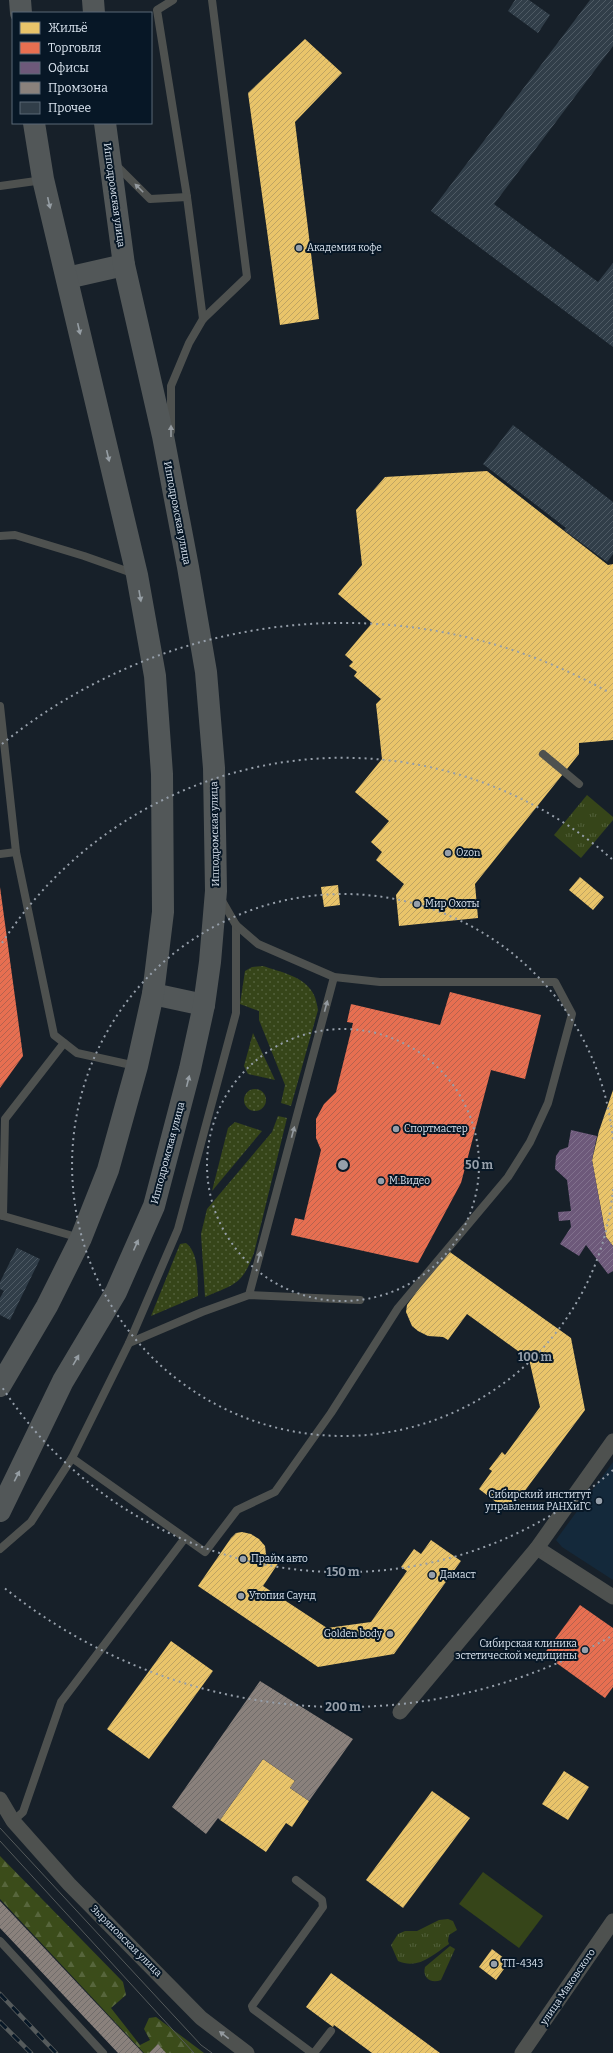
<svg xmlns="http://www.w3.org/2000/svg" width="613" height="2053" font-family="Bitter,serif">
<style>
.built{fill:#14293b}
.grass{fill:url(#grass-dots)}
.forest{fill:url(#forest-firs)}
.park{fill:url(#park-tufts)}
.pitch{fill:#364519}
.homes{fill:url(#homes-hatch)}
.shops{fill:url(#shops-hatch)}
.offices{fill:url(#offices-hatch)}
.industry{fill:url(#industry-hatch)}
.building{fill:url(#building-hatch)}
.lines{fill:none;stroke-linecap:round;stroke-linejoin:round}
.lane{stroke:#4e514f;stroke-width:8}
.street{stroke:#4e514f;stroke-width:15}
.highway{stroke:#525758;stroke-width:22}
.tram{stroke:#555a5b;stroke-width:1}
.rail-casing{stroke:#555a5b;stroke-width:4.5}
.rail{stroke:#071726;stroke-width:3;stroke-dasharray:9;stroke-linecap:butt}
.oneway{fill:#949a9f}
.oneway2{fill:#969ea4}
.ring{fill:none;stroke:#969faa;stroke-width:2;stroke-dasharray:2 4}
.poi-dot{fill:#969faa;stroke:#071726;stroke-width:1.5}
.labels{text-anchor:middle;dominant-baseline:central;stroke-width:4;stroke-linejoin:round;paint-order:stroke}
.street-label{font-size:10px;fill:#dae4ef;stroke:#071726}
.poi-label{font-size:10px;fill:#dae4ef;stroke:#071726;text-anchor:start}
.centre{fill:#969faa;stroke:#071726;stroke-width:2}
.ring-label{font-size:12px;text-anchor:middle;font-weight:bold;fill:#969faa;stroke:#071726;stroke-width:4;stroke-linejoin:round;paint-order:stroke}
</style>
<defs>
<pattern id="grass-dots" width="8" height="8" patternUnits="userSpaceOnUse"><rect width="8" height="8" fill="#364519"/><path d="M2 2h.1M6 6h.1" fill="none" stroke="#52603b" stroke-width="1.8" stroke-linecap="round"/></pattern>
<pattern id="forest-firs" width="22" height="20" patternUnits="userSpaceOnUse"><rect width="22" height="20" fill="#3b4c1a"/><path d="M5 1l3.5 6h-7zM16 11l3.5 6h-7z" fill="#57663c"/></pattern>
<pattern id="park-tufts" width="24" height="20" patternUnits="userSpaceOnUse"><rect width="24" height="20" fill="#364519"/><path d="M3 7l-1-3M5 7V3M7 7l1-3M15 17l-1-3M17 17v-4M19 17l1-3" fill="none" stroke="#52603b"/></pattern>
<pattern id="homes-hatch" width="6" height="6" patternUnits="userSpaceOnUse"><rect width="6" height="6" fill="#e9c46a"/><path d="M-1 1l2-2M0 6l6-6M5 7l2-2" fill="none" stroke="#bfa462"/></pattern>
<pattern id="shops-hatch" width="6" height="6" patternUnits="userSpaceOnUse"><rect width="6" height="6" fill="#e76f51"/><path d="M-1 1l2-2M0 6l6-6M5 7l2-2" fill="none" stroke="#b5624e"/></pattern>
<pattern id="offices-hatch" width="6" height="6" patternUnits="userSpaceOnUse"><rect width="6" height="6" fill="#6d597a"/><path d="M-1 1l2-2M0 6l6-6M5 7l2-2" fill="none" stroke="#81718d"/></pattern>
<pattern id="industry-hatch" width="6" height="6" patternUnits="userSpaceOnUse"><rect width="6" height="6" fill="#8a817c"/><path d="M-1 1l2-2M0 6l6-6M5 7l2-2" fill="none" stroke="#706c6a"/></pattern>
<pattern id="building-hatch" width="6" height="6" patternUnits="userSpaceOnUse"><rect width="6" height="6" fill="#313e49"/><path d="M-1 1l2-2M0 6l6-6M5 7l2-2" fill="none" stroke="#4e5a64"/></pattern>
</defs>
<rect width="100%" height="100%" fill="#172029"/>
<path class="built" d="M 613,1462 L 613,1580 L 562,1547 L 556,1540 Z"/>
<g class="grass">
<path d="M 263,966 C 280,972 305,976 314,995 C 316,999 317,1005 318,1010 L 291,1106 L 281,1103 L 285,1085 L 259,1020 L 259,1011 L 240,1004 L 245,971 L 252,967 Z"/>
<path d="M 253,1033 L 275,1080 L 248,1074 L 244,1066 Z"/>
<circle cx="255" cy="1100" r="11"/>
<path d="M 278,1116 L 287,1118 L 254,1253 C 242,1285 235,1284 205,1297 L 201,1234 L 207,1209 L 272,1132 Z"/>
<path d="M 235,1122 L 262,1131 L 212,1191 L 228,1128 Z"/>
<path d="M 186,1243 C 200,1254 197,1280 198,1296 L 151,1316 L 180,1244 Z"/>
</g>
<path class="forest" d="M 0,1856 L 123,1982 L 126,1995 L 111,2008 L 140,2045 L 150,2040 L 144,2029 L 149,2018 L 156,2017 L 204,2053 L 144,2053 L 0,1899 Z"/>
<g class="park">
<path d="M 587,795 L 613,817 L 613,820 L 581,858 L 554,835 Z"/>
<path d="M 448,1919 L 453,1921 L 457,1930 L 449,1935 L 448,1941 L 449,1944 C 433,1955 418,1970 398,1961 L 391,1945 L 398,1934 L 405,1931 L 417,1931 L 439,1920 Z"/>
<path d="M 450,1946 L 455,1949 L 441,1980 C 431,1984 422,1978 425,1967 Z"/>
</g>
<path class="pitch" d="M 483,1872 L 543,1916 L 519,1948 L 459,1904 Z"/>
<g class="homes">
<path d="M 305,39 L 342,73 L 295,122 L 319,319 L 280,325 L 248,93 Z"/>
<path d="M 487,471 L 608,565 L 613,564 L 613,740 L 579,743 L 579,754 L 475,884 L 478,918 L 399,926 L 396,895 L 404,884 L 376,860 L 382,852 L 371,842 L 389,821 L 355,792 L 382,759 L 376,704 L 381,699 L 354,676 L 357,672 L 349,666 L 353,662 L 345,655 L 372,623 L 338,594 L 362,565 L 356,510 L 385,477 Z"/>
<path d="M 580,877 L 604,897 L 593,910 L 569,890 Z"/>
<path d="M 338,885 L 340,905 L 324,907 L 321,887 Z"/>
<path d="M 613,1090 L 613,1246 L 606,1237 L 592,1160 L 599,1131 Z"/>
<path d="M 447,1250 L 571,1338 L 585,1410 L 509,1512 L 479,1489 L 492,1471 L 489,1469 L 502,1452 L 505,1455 L 540,1407 L 529,1359 L 467,1314 L 448,1340 L 443,1337 L 428,1336 L 418,1331 L 412,1326 L 406,1312 L 407,1305 Z"/>
<path d="M 242,1532 L 251,1534 L 259,1539 L 265,1546 L 266,1554 L 279,1562 L 263,1586 L 327,1628 L 371,1622 L 407,1571 L 401,1567 L 414,1549 L 421,1554 L 431,1540 L 461,1561 L 394,1654 L 318,1667 L 198,1586 L 231,1538 L 236,1533 Z"/>
<path d="M 171,1641 L 213,1671 L 149,1759 L 107,1729 Z"/>
<path d="M 263,1759 L 295,1781 L 290,1788 L 309,1801 L 292,1827 L 286,1823 L 266,1852 L 220,1820 Z"/>
<path d="M 564,1771 L 589,1787 L 568,1820 L 542,1804 Z"/>
<path d="M 432,1791 L 470,1818 L 403,1908 L 366,1880 Z"/>
<path d="M 492,1949 L 509,1962 L 496,1980 L 479,1967 Z"/>
<path d="M 331,1973 L 368,2000 L 440,2053 L 372,2053 L 334,2025 L 333,2027 L 306,2007 Z"/>
</g>
<g class="shops">
<path d="M 0,887 L 23,1056 L 0,1088 Z"/>
<path d="M 450,992 L 541,1015 L 525,1079 L 491,1070 L 461,1183 L 418,1263 L 291,1235 L 295,1218 L 304,1220 L 321,1150 L 316,1138 L 316,1119 L 324,1104 L 336,1092 L 353,1023 L 347,1022 L 351,1004 L 440,1025 Z"/>
<path d="M 580,1605 L 613,1628 L 613,1687 L 605,1698 L 544,1654 Z"/>
</g>
<path class="offices" d="M 571,1130 L 597,1136 L 592,1160 L 606,1237 L 613,1246 L 613,1271 L 608,1274 L 586,1245 L 579,1256 L 560,1244 L 571,1227 L 570,1220 L 559,1221 L 558,1212 L 571,1211 L 567,1180 L 555,1169 L 556,1156 L 560,1150 L 568,1147 Z"/>
<g class="industry">
<path d="M 260,1681 L 353,1739 L 309,1801 L 290,1788 L 295,1781 L 263,1759 L 220,1820 L 218,1818 L 206,1834 L 172,1807 Z"/>
<path d="M 0,1901 L 143,2053 L 118,2053 L 0,1928 Z"/>
<path d="M 158,2044 L 166,2053 L 149,2053 Z"/>
</g>
<g class="building">
<path d="M 515,0 L 529,0 L 550,15 L 538,33 L 508,11 Z"/>
<path d="M 590,0 L 613,0 L 613,46 L 494,204 L 598,282 L 613,263 L 613,347 L 431,211 Z"/>
<path d="M 513,425 L 613,502 L 613,554 L 607,562 L 564,530 L 566,528 L 483,464 Z"/>
<path d="M 17,1248 L 40,1259 L 10,1320 L 0,1315 L 0,1298 L 4,1291 L 0,1289 L 0,1282 Z"/>
</g>
<g class="lines">
<g class="lane">
<path d="M 173,0 L 157,10 L 187,197 L 203,319"/>
<path d="M 116,165 L 150,199 L 187,197"/>
<path d="M 0,186 L 43,180"/>
<path d="M 171,431 L 171,386 L 189,343 L 203,319 L 247,277 L 212,0"/>
<path d="M 0,536 L 15,535 L 84,556 L 135,574"/>
<path d="M 0,706 L 16,852 L 54,1035 L 77,1053 L 136,1066"/>
<path d="M 543,754 L 579,784"/>
<path d="M 0,854 L 16,852"/>
<path d="M 0,1215 L 80,1238"/>
<path d="M 3,1216 L 5,1119 L 64,1043"/>
<path d="M 249,1295 L 334,977"/>
<path d="M 129,1343 L 178,1229 L 236,1013 L 236,925"/>
<path d="M 72,1458 L 205,1552 L 237,1510 L 275,1492 L 331,1413 L 398,1308 L 508,1177 L 530,1142 L 548,1103 L 572,1014 L 555,982 L 380,982 L 334,977 L 258,944 L 236,925 L 221,899"/>
<path d="M 0,1549 L 31,1522 L 72,1458 L 129,1343 L 202,1312 L 249,1295 L 360,1300"/>
<path d="M 13,1821 L 23,1812 L 61,1702 L 185,1538"/>
<path d="M 296,1880 L 322,1900 L 323,1907 L 252,2006 L 253,2009 L 312,2053"/>
<path d="M 0,1941 L 103,2053"/>
<path d="M 314,2053 L 331,2031"/>
</g>
<g class="street">
<path d="M 537,1548 L 613,1597"/>
<path d="M 400,1712 L 537,1548 L 613,1441"/>
<path d="M 0,1799 L 13,1821 L 69,1884 L 201,2018 L 247,2053"/>
<path d="M 522,2053 L 613,1921"/>
</g>
<g class="highway">
<path d="M 20,0 L 21,13"/>
<path d="M 93,0 L 94,13"/>
<path d="M 67,278 L 124,265"/>
<path d="M 153,994 L 204,1005"/>
<path d="M 0,1386 L 47,1306 L 81,1238 L 108,1170 L 137,1066 L 153,994 L 163,912 L 162,774 L 155,676 L 137,575 L 43,179 L 34,123"/>
<path d="M 0,1511 L 63,1381 L 116,1292 L 154,1206 L 190,1069 L 204,1005 L 210,962 L 216,891 L 214,768 L 206,672 L 188,567 L 163,436 L 124,265 L 105,123"/>
</g>
<g class="tram">
<path d="M 0,1828 L 201,2045 L 212,2053"/>
<path d="M 0,1841 L 194,2053"/>
</g>
<defs>
<g id="rail">
<path d="M 0,1994 L 56,2053"/>
<path d="M 0,2022 L 31,2053"/>
</g>
</defs>
<use href="#rail" class="rail-casing"/>
<use href="#rail" class="rail"/>
</g>
<defs><path id="oneway-solid" d="M-6-.8H1V-3.2L6.5 0L1 3.2V.8H-6Z"/></defs>
<g class="oneway">
<use href="#oneway-solid" transform="translate(139 188) rotate(-135)"/>
<use href="#oneway-solid" transform="translate(171 431) rotate(-90)"/>
<use href="#oneway-solid" transform="translate(326 1006) rotate(-75)"/>
<use href="#oneway-solid" transform="translate(293 1132) rotate(-75)"/>
<use href="#oneway-solid" transform="translate(259 1257) rotate(-75)"/>
<use href="#oneway-solid" transform="translate(224 2035) rotate(-142)"/>
</g>
<g class="oneway2">
<use href="#oneway-solid" transform="translate(49 203) rotate(77)"/>
<use href="#oneway-solid" transform="translate(79 329) rotate(77)"/>
<use href="#oneway-solid" transform="translate(108 456) rotate(77)"/>
<use href="#oneway-solid" transform="translate(140 596) rotate(80)"/>
<use href="#oneway-solid" transform="translate(188 1081) rotate(-76)"/>
<use href="#oneway-solid" transform="translate(136 1245) rotate(-66)"/>
<use href="#oneway-solid" transform="translate(76 1360) rotate(-60)"/>
<use href="#oneway-solid" transform="translate(17 1476) rotate(-63)"/>
</g>
<g class="ring">
<circle cx="343" cy="1165" r="136"/>
<path d="M613 1189A271 271 0 1 1 613 1141"/>
<path d="M613 1470A407 407 0 0 1 2 1387M2 943A407 407 0 0 1 613 860"/>
<path d="M610 1637A542 542 0 0 1 2 1586M2 744A542 542 0 0 1 610 693"/>
</g>
<g class="poi-dot">
<circle cx="299" cy="248" r="4"/>
<circle cx="448" cy="853" r="4"/>
<circle cx="417" cy="904" r="4"/>
<circle cx="396" cy="1129" r="4"/>
<circle cx="381" cy="1181" r="4"/>
<circle cx="599" cy="1501" r="4"/>
<circle cx="243" cy="1559" r="4"/>
<circle cx="432" cy="1575" r="4"/>
<circle cx="241" cy="1596" r="4"/>
<circle cx="390" cy="1634" r="4"/>
<circle cx="585" cy="1650" r="4"/>
<circle cx="494" cy="1964" r="4"/>
</g>
<g class="labels">
<g class="street-label">
<text transform="translate(114 195) rotate(82)">Ипподромская улица</text>
<text transform="translate(177 513) rotate(79)">Ипподромская улица</text>
<text transform="translate(215 834) rotate(-91)">Ипподромская улица</text>
<text transform="translate(168 1153) rotate(-75)">Ипподромская улица</text>
<text transform="translate(126 1941) rotate(45)">Зыряновская улица</text>
<text transform="translate(568 1987) rotate(-56)">улица Маковского</text>
</g>
<g class="poi-label">
<text x="307" y="248">Академия кофе</text>
<text x="456" y="853">Ozon</text>
<text x="425" y="904">Мир Охоты</text>
<text x="404" y="1129">Спортмастер</text>
<text x="389" y="1181">М.Видео</text>
<text x="591" y="1495" text-anchor="end">Сибирский институт<tspan x="591" dy="12">управления РАНХиГС</tspan></text>
<text x="251" y="1559">Прайм авто</text>
<text x="440" y="1575">Дамаст</text>
<text x="249" y="1596">Утопия Саунд</text>
<text x="382" y="1634" text-anchor="end">Golden body</text>
<text x="577" y="1644" text-anchor="end">Сибирская клиника<tspan x="577" dy="12">эстетической медицины</tspan></text>
<text x="502" y="1964">ТП-4343</text>
</g>
</g>
<circle cx="343" cy="1165" r="6" class="centre"/>
<g class="ring-label">
<text x="479" y="1169">50 m</text>
<text x="535" y="1361">100 m</text>
<text x="343" y="1576">150 m</text>
<text x="343" y="1711">200 m</text>
</g>
<rect x="12" y="12" width="140" height="112" fill="#071726" stroke="#5b6976"/>
<rect x="20" y="22" width="20" height="12" fill="#e9c46a" stroke="#5b6976"/>
<text x="48" y="32" font-size="12" fill="#dae4ef">Жильё</text>
<rect x="20" y="42" width="20" height="12" fill="#e76f51" stroke="#5b6976"/>
<text x="48" y="52" font-size="12" fill="#dae4ef">Торговля</text>
<rect x="20" y="62" width="20" height="12" fill="#6d597a" stroke="#5b6976"/>
<text x="48" y="72" font-size="12" fill="#dae4ef">Офисы</text>
<rect x="20" y="82" width="20" height="12" fill="#8a817c" stroke="#5b6976"/>
<text x="48" y="92" font-size="12" fill="#dae4ef">Промзона</text>
<rect x="20" y="102" width="20" height="12" fill="#313e49" stroke="#5b6976"/>
<text x="48" y="112" font-size="12" fill="#dae4ef">Прочее</text>
</svg>
